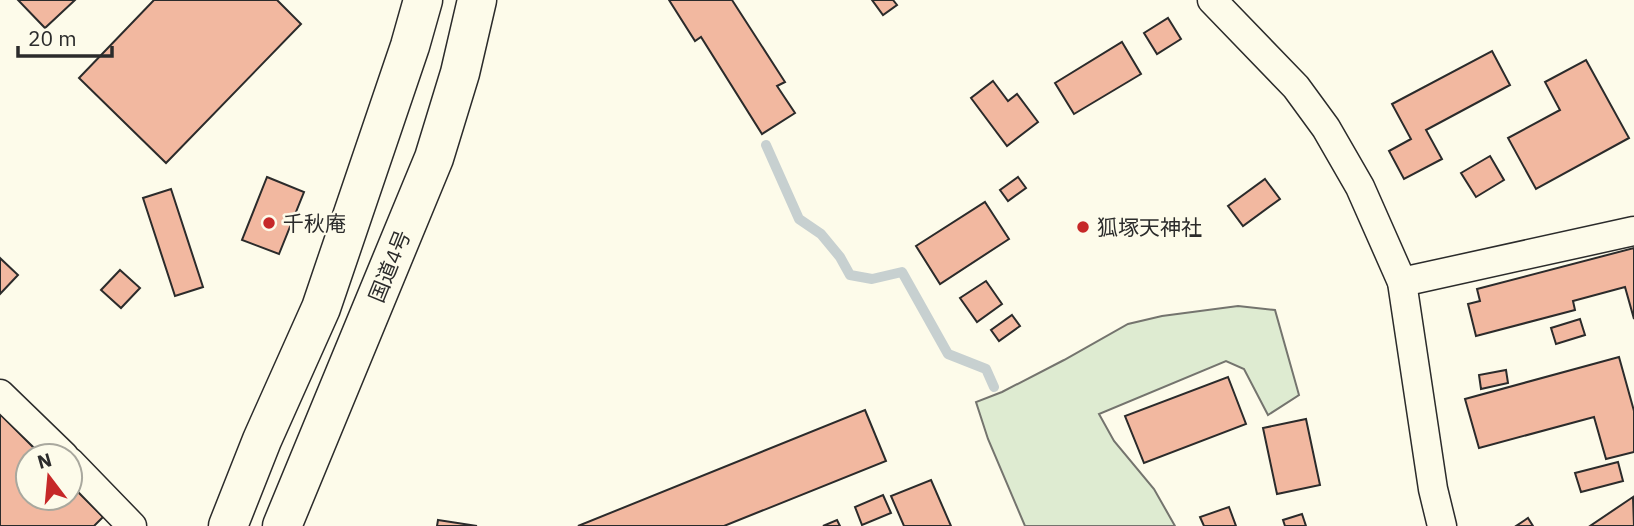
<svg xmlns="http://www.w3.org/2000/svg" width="1634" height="526" font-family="'IBM Plex Sans','Noto Sans JP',sans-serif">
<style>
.green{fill:#deebd1;stroke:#74746e;stroke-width:2}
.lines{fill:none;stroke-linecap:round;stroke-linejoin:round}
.stream{stroke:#c7d0d0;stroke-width:10}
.building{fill:#f2b8a0;stroke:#2b2b2b;stroke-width:2}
.minor-casing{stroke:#2b2b2b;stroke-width:31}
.trunk-casing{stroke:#2b2b2b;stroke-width:41}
.minor{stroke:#fdfbea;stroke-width:28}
.trunk{stroke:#fdfbea;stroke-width:38}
.poi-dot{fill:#c62828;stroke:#fdfbea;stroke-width:2.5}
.labels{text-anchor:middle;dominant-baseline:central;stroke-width:5;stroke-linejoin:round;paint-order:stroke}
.poi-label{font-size:21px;fill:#2b2b2b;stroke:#fdfbea;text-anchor:start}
.street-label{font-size:21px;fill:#2b2b2b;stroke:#fdfbea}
</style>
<rect width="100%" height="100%" fill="#fdfbea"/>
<path class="green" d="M 1238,306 L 1275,310 L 1299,395 L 1268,415 L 1244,369 L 1226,361 L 1099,414 L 1114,441 L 1154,489 L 1175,526 L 1025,526 L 988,439 L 976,402 L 1002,392 L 1064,360 L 1128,324 L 1162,316 Z"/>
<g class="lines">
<path class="stream" d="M 766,145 L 799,219 L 821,234 L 840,257 L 850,275 L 872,279 L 902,272 L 948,354 L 986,369 L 994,387"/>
</g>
<g class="building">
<path d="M 18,0 L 75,0 L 45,28 Z"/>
<path d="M 154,0 L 277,0 L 301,24 L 166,163 L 79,78 Z"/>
<path d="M 669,0 L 732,0 L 785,82 L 777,86 L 795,113 L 762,134 L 701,37 L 695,41 Z"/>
<path d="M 872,0 L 893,0 L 897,5 L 883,15 Z"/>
<path d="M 1168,18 L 1181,39 L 1157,54 L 1144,33 Z"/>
<path d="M 1122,42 L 1141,74 L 1074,114 L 1055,83 Z"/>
<path d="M 1492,51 L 1510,85 L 1426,130 L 1442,159 L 1404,179 L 1389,151 L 1411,139 L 1392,104 Z"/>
<path d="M 1586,60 L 1629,138 L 1536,189 L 1508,138 L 1560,110 L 1545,82 Z"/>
<path d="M 993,81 L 1008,101 L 1017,94 L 1038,122 L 1007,146 L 971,98 Z"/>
<path d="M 1490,156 L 1504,180 L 1476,197 L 1461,173 Z"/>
<path d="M 267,177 L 304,192 L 279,254 L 242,240 Z"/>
<path d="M 1018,177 L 1026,188 L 1008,201 L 1000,190 Z"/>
<path d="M 1265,179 L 1280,199 L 1243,226 L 1228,206 Z"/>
<path d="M 171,189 L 203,287 L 175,296 L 143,198 Z"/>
<path d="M 985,202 L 1009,239 L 940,284 L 916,246 Z"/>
<path d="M 1634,248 L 1634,319 L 1625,287 L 1573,301 L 1575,310 L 1476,336 L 1468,304 L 1480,301 L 1477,289 Z"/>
<path d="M 0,258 L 18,275 L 0,294 Z"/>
<path d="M 120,270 L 140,288 L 121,308 L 101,290 Z"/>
<path d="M 986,281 L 1002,304 L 977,322 L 960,298 Z"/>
<path d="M 1012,315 L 1020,326 L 999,341 L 991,330 Z"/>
<path d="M 1580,319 L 1585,335 L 1556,344 L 1551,328 Z"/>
<path d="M 1619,357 L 1634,411 L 1634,452 L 1606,459 L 1594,417 L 1479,448 L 1465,399 Z"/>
<path d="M 1506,370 L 1508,383 L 1481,389 L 1479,375 Z"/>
<path d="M 1228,377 L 1246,424 L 1144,463 L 1125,416 Z"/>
<path d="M 865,410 L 886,461 L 724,526 L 578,526 Z"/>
<path d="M 0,414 L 42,456 L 28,456 L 28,498 L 70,498 L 70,484 L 103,517 L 94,526 L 0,526 Z"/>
<path d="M 1306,419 L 1320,485 L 1277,494 L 1263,428 Z"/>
<path d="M 1618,462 L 1623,481 L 1581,492 L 1575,473 Z"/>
<path d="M 931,480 L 951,526 L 904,526 L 891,496 Z"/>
<path d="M 883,495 L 891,513 L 862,525 L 855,507 Z"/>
<path d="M 1633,497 L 1634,526 L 1590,526 Z"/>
<path d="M 1229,507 L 1236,526 L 1204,526 L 1200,517 Z"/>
<path d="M 1302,514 L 1306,526 L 1285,526 L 1283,520 Z"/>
<path d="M 1528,518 L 1533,526 L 1516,526 Z"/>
<path d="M 438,520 L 477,526 L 437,526 Z"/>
<path d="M 837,520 L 840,526 L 823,526 Z"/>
</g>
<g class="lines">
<defs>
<g id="minor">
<path d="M 1212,0 L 1296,87 L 1326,128 L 1360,187 L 1402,282 L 1433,489 L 1442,526"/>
<path d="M 1402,282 L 1634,231"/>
<path d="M 0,394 L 64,456"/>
<path d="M 70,462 L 132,526"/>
</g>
<g id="trunk">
<path d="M 228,526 L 262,440 L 321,308 L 410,46 L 423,0"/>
<path d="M 282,526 L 434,158 L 460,73 L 477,0"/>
</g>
</defs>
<use href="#minor" class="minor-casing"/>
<use href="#trunk" class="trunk-casing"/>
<use href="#minor" class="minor"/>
<use href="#trunk" class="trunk"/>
</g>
<g class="poi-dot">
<circle cx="269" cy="223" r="7"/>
<circle cx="1083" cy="227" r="7"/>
</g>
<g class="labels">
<g class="poi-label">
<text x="283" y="223">千秋庵</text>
<text x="1097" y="227">狐塚天神社</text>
</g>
<g class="street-label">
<text transform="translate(389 266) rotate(-68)">国道4号</text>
</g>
</g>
<g transform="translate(49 477) rotate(344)"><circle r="33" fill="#fdfbea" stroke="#a9a89e" stroke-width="2"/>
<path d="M0-5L12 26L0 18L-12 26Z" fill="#c62828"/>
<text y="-10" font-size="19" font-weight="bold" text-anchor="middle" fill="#2b2b2b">N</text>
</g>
<path d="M18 46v10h94v-10" fill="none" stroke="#2b2b2b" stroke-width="3.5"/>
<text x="28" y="46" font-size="21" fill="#2b2b2b" stroke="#fdfbea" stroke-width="5" paint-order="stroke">20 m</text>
</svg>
